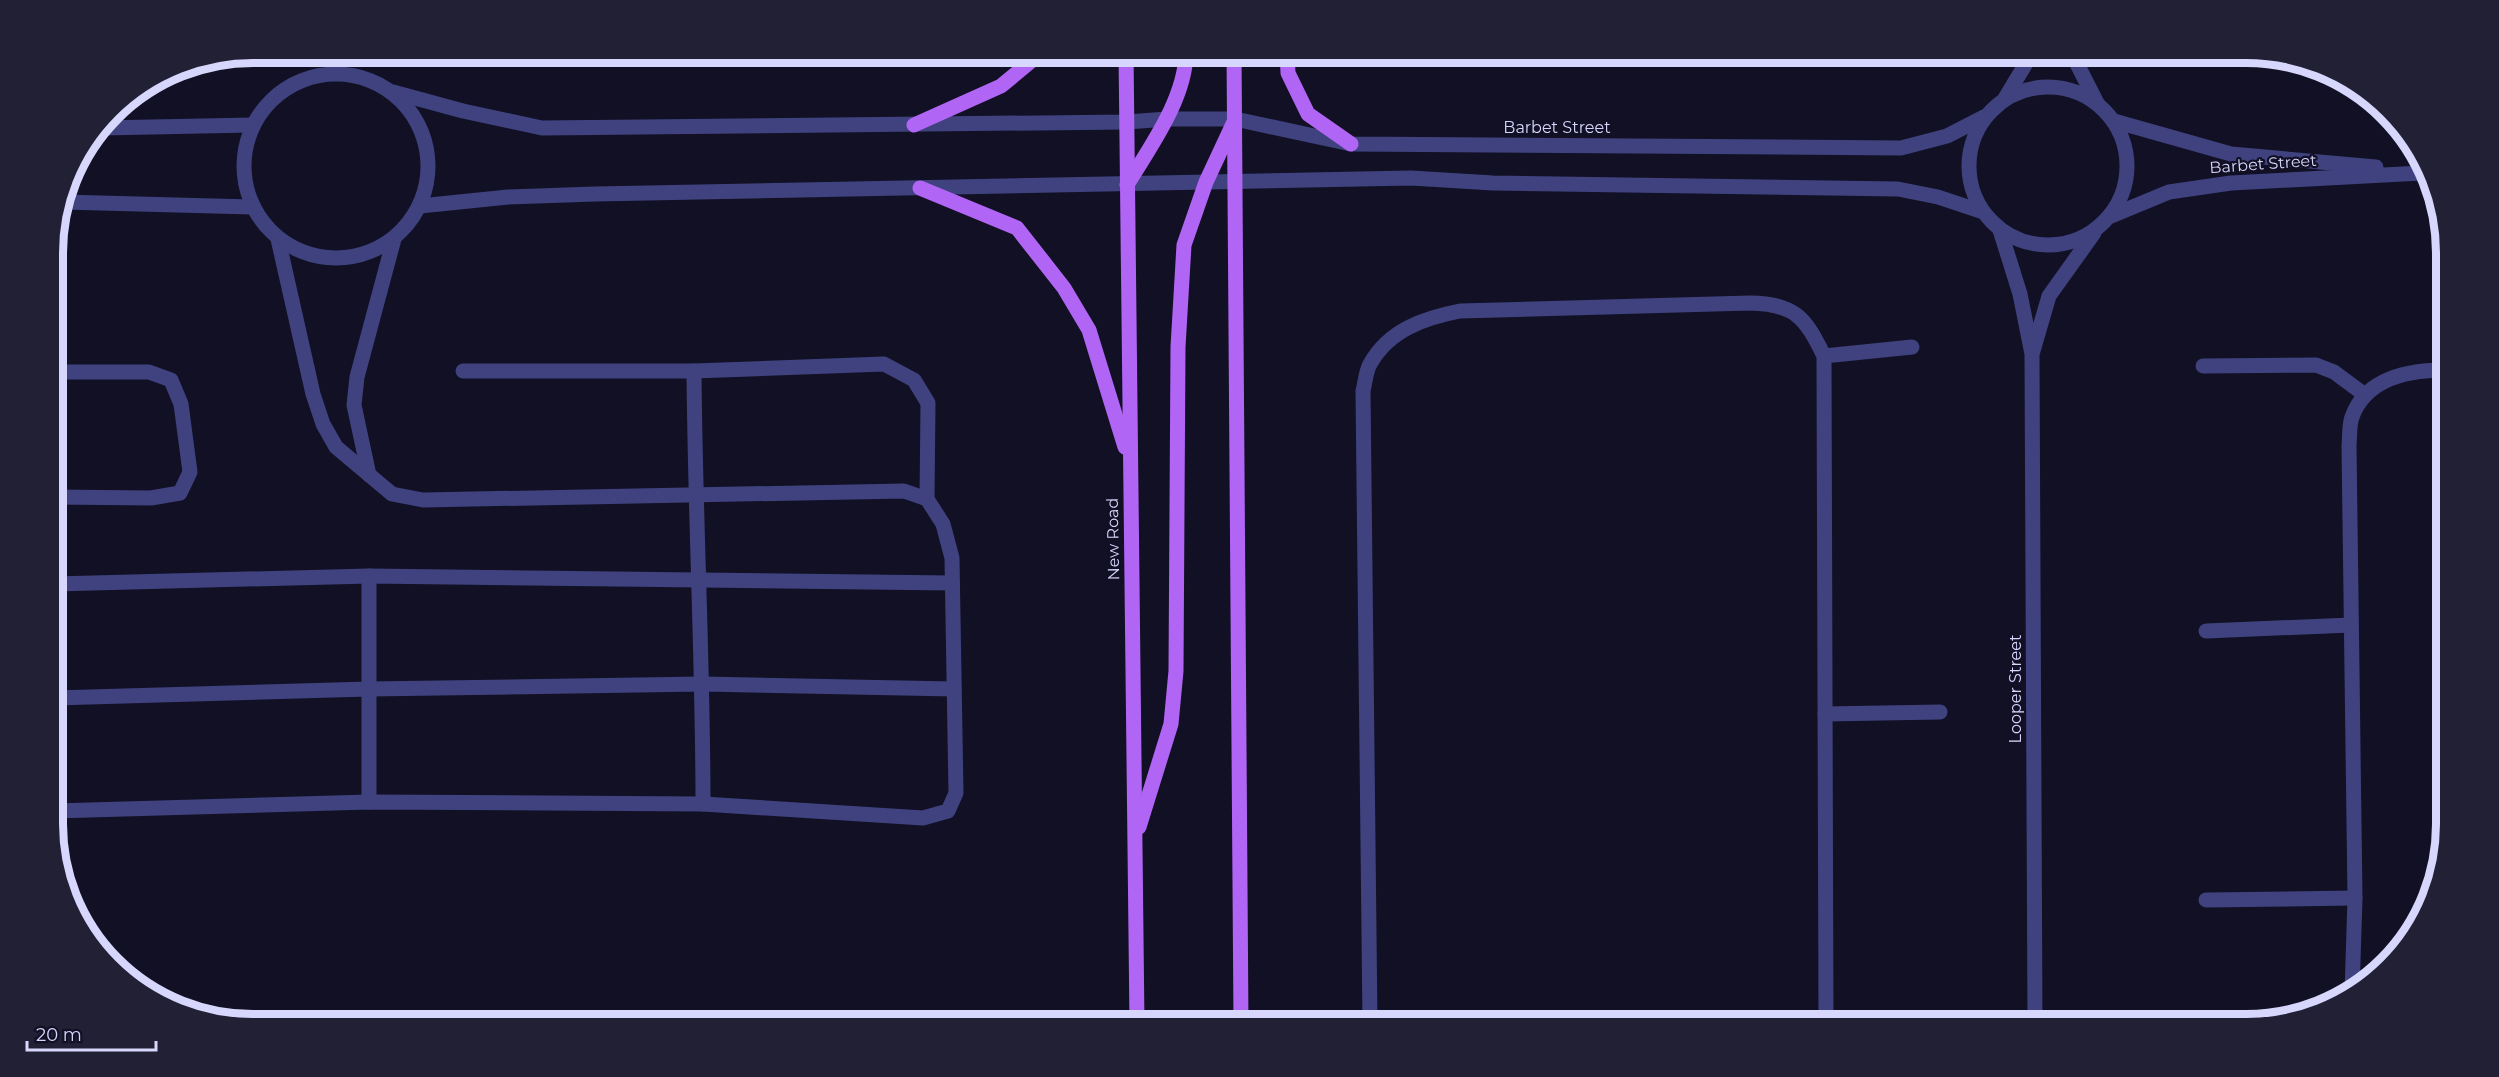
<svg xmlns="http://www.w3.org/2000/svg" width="2499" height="1077" font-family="Montserrat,sans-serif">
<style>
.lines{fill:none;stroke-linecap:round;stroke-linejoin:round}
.minor{stroke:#3f427f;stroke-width:15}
.major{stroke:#b165f4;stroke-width:15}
.labels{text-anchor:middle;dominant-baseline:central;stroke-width:4.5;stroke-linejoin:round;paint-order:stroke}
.street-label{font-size:16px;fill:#d7d6fc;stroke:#121024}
.rim{fill:none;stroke:#d7d6fc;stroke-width:8}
</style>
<rect width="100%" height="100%" fill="#121024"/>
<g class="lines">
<g class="minor">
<path d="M 2071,52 L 2097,103"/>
<circle cx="336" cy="166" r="92"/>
<circle cx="2048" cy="166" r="79"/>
<path d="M 393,92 L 463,111 L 542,128 L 1127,122 L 1167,119 L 1235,119 L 1351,144 L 1901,148 L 1947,136 L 1984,117"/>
<path d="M 2004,100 L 2025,65 L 2030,52"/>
<path d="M 2114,121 L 2231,154 L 2376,167"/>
<path d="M 101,128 L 252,125"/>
<path d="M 63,202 L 252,207"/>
<path d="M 420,206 L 508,197 L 595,194 L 1411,178 L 1493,183 L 1898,189 L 1938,197 L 1983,212"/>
<path d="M 2111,216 L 2169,192 L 2231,183 L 2422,173"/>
<path d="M 2000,230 L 2020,294 L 2032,354 L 2035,1024"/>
<path d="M 2033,351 L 2049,296 L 2094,233"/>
<path d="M 1824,356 L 1912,347"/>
<path d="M 2203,366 L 2316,365 L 2334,372 L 2365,395"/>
<path d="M 463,371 L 694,371 L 884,364 L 914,380 L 928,403 L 927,499"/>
<path d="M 694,371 C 695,515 703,659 703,804"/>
<path d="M 53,372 L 149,372 L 171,380 L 181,404 L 190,472 L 180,493 L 151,498 L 54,497"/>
<path d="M 369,475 L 354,405 L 357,377 L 394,239"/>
<path d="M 369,576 L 369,802"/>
<path d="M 54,584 L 369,576 L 952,583"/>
<path d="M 2206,631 L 2351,625"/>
<path d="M 54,698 L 369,689 L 703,684 L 954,689"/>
<path d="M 1825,714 L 1940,712"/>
<path d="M 54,811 L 369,802 L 703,804 L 923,818 L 948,811 L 956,793 L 952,558 L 943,524 L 927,499 L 904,491 L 423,500 L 392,494 L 336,447 L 323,424 L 313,394 L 278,239"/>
<path d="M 2206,900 L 2355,898"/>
<path d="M 2352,993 L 2355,898 L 2349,445 C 2350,436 2349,425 2352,417 C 2366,378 2408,370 2445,370"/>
<path d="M 1370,1024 L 1363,391 C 1365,383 1366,371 1370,364 C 1389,330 1424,318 1460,311 L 1750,303 C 1795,304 1805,317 1824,356 L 1826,1024"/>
</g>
<g class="major">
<path d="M 1126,52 L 1137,1024"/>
<path d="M 1234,52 L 1241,1024"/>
<path d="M 1287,52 L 1288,73 L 1308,114 L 1351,144"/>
<path d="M 914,125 L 1001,86 L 1042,52"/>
<path d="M 1127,185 C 1150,147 1186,98 1186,52"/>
<path d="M 920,188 L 1017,228 L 1064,288 L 1089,330 L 1125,447"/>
<path d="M 1139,827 L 1171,724 L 1176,671 L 1178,347 L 1184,245 L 1206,182 L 1234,122"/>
</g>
</g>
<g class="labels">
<g class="street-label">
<text x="1557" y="127">Barbet Street</text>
<text transform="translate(2263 164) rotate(-4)">Barbet Street</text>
<text transform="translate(1113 539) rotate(-91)">New Road</text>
<text transform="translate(2015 689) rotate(-90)">Looper Street</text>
</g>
</g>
<path d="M0 0H2499V1077H0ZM253 63H2246A190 190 0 0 1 2436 253V824A190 190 0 0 1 2246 1014H253A190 190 0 0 1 63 824V253A190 190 0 0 1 253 63Z" fill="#222035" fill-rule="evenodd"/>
<path class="rim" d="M253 63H2246A190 190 0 0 1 2436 253V824A190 190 0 0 1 2246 1014H253A190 190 0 0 1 63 824V253A190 190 0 0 1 253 63Z"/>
<path d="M27 1041v9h129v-9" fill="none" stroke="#d7d6fc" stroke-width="3"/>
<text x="36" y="1041" font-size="18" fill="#d7d6fc" stroke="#121024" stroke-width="4.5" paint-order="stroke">20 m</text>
</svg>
